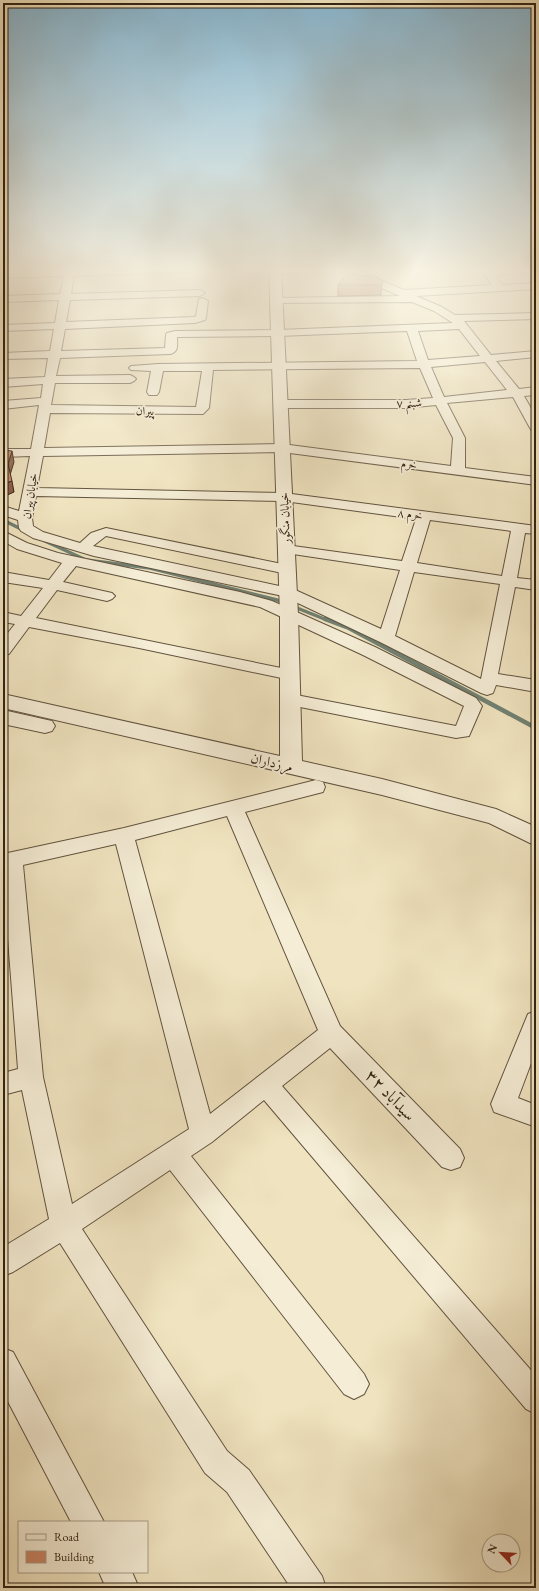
<svg xmlns="http://www.w3.org/2000/svg" width="539" height="1591" font-family="'EB Garamond',Amiri,serif">
<style>
.lines{fill:none;stroke-linecap:round;stroke-linejoin:round}
.stream-far1{stroke:#708173;stroke-width:3.5}
.stream{stroke:#708173;stroke-width:4.5}
.minor-casing{stroke:#62533f;stroke-width:2}
.tertiary-casing{stroke:#62533f;stroke-width:2}
.minor{fill:#f5edd6;fill-rule:evenodd}
.tertiary{fill:#f5edd6;fill-rule:evenodd}
.wall{fill:#af7257;stroke:#322314}
.shaded-wall{fill:#8e5d47;stroke:#322314}
.building{fill:#cb8565;stroke:#322314}
.labels{text-anchor:middle;dominant-baseline:central;stroke-width:3.5;stroke-linejoin:round;paint-order:stroke}
.far-street-label{font-size:12px;fill:#322314;stroke:#f5edd6}
.street-label{font-size:14px;fill:#322314;stroke:#f5edd6}
.near-street-label{font-size:17px;fill:#322314;stroke:#f5edd6}
</style>
<rect width="100%" height="100%" fill="#f0e4c0"/>
<filter id="stains"><feTurbulence type="fractalNoise" baseFrequency=".005" numOctaves="4"/><feColorMatrix values="0 0 0 0 .2 0 0 0 0 .09 0 0 0 0 .02 0 0 0 .5 -.17"/></filter>
<radialGradient id="worn" r=".72"><stop offset=".6" stop-color="#630" stop-opacity="0"/><stop offset="1" stop-color="#630" stop-opacity=".3"/></radialGradient>
<g class="lines">
<g class="stream-far1">
<path d="M 3,520 L 25,531"/>
<path d="M 45,541 L 86,560 L 150,568 L 277,600 L 327,620"/>
</g>
<path class="stream" d="M 325,619 L 349,628 L 536,728"/>
<defs>
<g id="minor">
<path d="M 65,269 L 192,269 L 187,272 L 74,276 L 71,294 L 200,290 L 205,293 L 200,296 L 70,300 L 66,322 L 194,317 L 196,316 L 199,299 L 203,298 L 208,301 L 206,318 L 205,320 L 195,323 L 65,329 L 61,351 L 165,348 L 166,335 L 167,333 L 175,331 L 278,330 L 453,323 L 434,311 L 412,302 L 273,303 L 272,301 L 273,299 L 277,298 L 400,296 L 365,281 L 356,272 L 272,274 L 270,272 L 275,269 L 364,269 L 373,277 L 404,290 L 492,285 L 484,274 L 488,270 L 536,269 L 536,272 L 495,275 L 502,285 L 536,283 L 536,289 L 416,296 L 442,307 L 455,315 L 536,313 L 536,319 L 464,321 L 491,355 L 536,351 L 536,357 L 496,361 L 519,389 L 536,387 L 536,395 L 524,396 L 536,417 L 536,432 L 532,431 L 530,428 L 513,397 L 447,403 L 465,438 L 465,468 L 536,477 L 536,485 L 282,452 L 43,456 L 37,488 L 284,493 L 536,526 L 536,534 L 525,533 L 517,578 L 536,580 L 536,590 L 515,587 L 498,674 L 536,680 L 536,692 L 496,685 L 493,693 L 487,695 L 481,693 L 380,642 L 283,596 L 94,556 L 33,538 L 21,531 L 19,528 L 18,520 L 3,515 L 3,506 L 19,511 L 30,456 L 3,457 L 3,449 L 31,449 L 39,405 L 3,409 L 3,401 L 41,398 L 43,384 L 3,387 L 3,379 L 45,377 L 48,358 L 3,359 L 3,353 L 50,351 L 54,329 L 3,331 L 3,325 L 55,323 L 59,300 L 3,302 L 3,296 L 60,294 L 64,276 L 3,278 L 3,272 ZM 459,329 L 480,356 L 428,360 L 418,331 ZM 407,331 L 417,361 L 158,364 L 131,366 L 129,368 L 131,370 L 151,371 L 147,392 L 149,395 L 157,395 L 159,392 L 163,371 L 202,371 L 196,407 L 51,405 L 55,383 L 130,383 L 134,381 L 136,379 L 134,377 L 130,375 L 56,376 L 60,358 L 170,354 C 179,352 177,345 177,337 L 278,336 ZM 485,362 L 507,390 L 444,397 L 431,367 ZM 420,368 L 433,398 L 406,400 L 280,400 L 276,401 L 274,404 L 276,407 L 280,408 L 406,408 L 436,405 L 453,438 L 451,466 L 282,444 L 44,448 L 50,413 L 203,414 L 209,408 L 213,370 ZM 36,496 L 284,501 L 416,519 L 402,561 L 286,545 L 281,546 L 279,549 L 281,552 L 286,553 L 400,570 L 381,629 L 293,589 L 93,546 L 106,536 L 287,574 L 292,572 L 295,569 L 292,566 L 106,528 L 91,533 L 80,543 L 43,532 L 33,526 L 32,518 ZM 430,520 L 511,531 L 502,576 L 417,563 ZM 414,572 L 500,584 L 481,679 L 395,636 Z"/>
<path d="M 3,531 L 27,543 L 58,553 L 240,592 L 272,601 L 375,647 L 476,698 L 482,706 L 469,736 L 456,738 L 285,704 L 282,700 L 285,696 L 291,694 L 456,726 L 464,706 L 363,655 L 260,607 L 76,566 L 63,582 L 112,593 L 115,596 L 112,599 L 107,601 L 57,590 L 36,618 L 291,670 L 297,671 L 299,675 L 297,679 L 291,680 L 139,648 L 29,627 L 9,654 L 3,655 L 3,639 L 15,624 L 3,622 L 3,612 L 21,616 L 43,588 L 3,582 L 3,572 L 49,580 L 62,563 L 17,549 L 3,541 Z"/>
<path d="M 316,780 L 323,782 L 325,787 L 323,792 L 245,812 L 340,1026 L 460,1149 L 464,1158 L 460,1167 L 451,1170 L 442,1167 L 330,1048 L 282,1086 L 536,1376 L 536,1414 L 526,1409 L 264,1100 L 212,1142 L 191,1156 L 364,1374 L 369,1384 L 364,1394 L 354,1399 L 344,1394 L 170,1170 L 82,1229 L 227,1451 L 249,1470 L 322,1576 L 326,1588 L 291,1588 L 227,1492 L 205,1473 L 60,1243 L 13,1272 L 3,1276 L 3,1247 L 49,1219 L 22,1090 L 3,1095 L 3,1073 L 18,1069 L 3,873 L 3,854 L 124,828 ZM 227,816 L 318,1030 L 210,1114 L 135,840 ZM 116,844 L 189,1129 L 72,1204 L 43,1077 L 23,865 Z"/>
<path d="M 536,1011 L 536,1050 L 518,1098 L 536,1105 L 536,1127 L 494,1112 L 491,1104 L 528,1014 Z"/>
<path d="M 3,1348 L 13,1352 L 104,1522 L 71,1522 L 3,1392 Z"/>
<path d="M 99,1572 L 132,1572 L 139,1588 L 106,1588 Z"/>
</g>
<g id="tertiary">
<path d="M 269,269 L 281,269 L 298,615 L 302,761 L 382,779 L 496,809 L 536,827 L 536,846 L 489,823 L 382,795 L 3,708 L 3,694 L 280,756 L 280,615 Z"/>
<path d="M 3,710 L 52,721 L 55,726 L 52,731 L 45,733 L 3,724 Z"/>
</g>
</defs>
<use href="#minor" class="minor-casing"/>
<use href="#tertiary" class="tertiary-casing"/>
<use href="#minor" class="minor"/>
<use href="#tertiary" class="tertiary"/>
</g>
<path class="wall" d="M 382,280 L 381,295 L 338,296 L 338,285 Z"/>
<g class="shaded-wall">
<path d="M 12,451 L 14,462 L 10,475 L 8,464 Z"/>
<path d="M 12,481 L 14,492 L 3,497 L 3,484 Z"/>
</g>
<g class="building">
<path d="M 346,274 L 373,276 L 382,280 L 382,285 L 338,285 Z"/>
<path d="M 3,450 L 12,451 L 8,464 L 12,481 L 3,484 Z"/>
</g>
<linearGradient id="sky" x2="0" y2="1"><stop stop-color="#89b8d2"/><stop offset="0.55" stop-color="#f8f3e3"/><stop offset="1" stop-color="#f8f3e3" stop-opacity="0"/></linearGradient>
<rect width="539" height="492" fill="url(#sky)"/>
<g class="labels">
<g class="far-street-label">
<text transform="translate(409 403) rotate(-2)">شبنم ۷</text>
<text transform="translate(145 411) rotate(1)">پیران</text>
<text transform="translate(409 464) rotate(7)">خرم</text>
<text transform="translate(30 496) rotate(-81)">خیابان پیران</text>
<text transform="translate(410 514) rotate(7)">خرم ۸</text>
<text transform="translate(285 518) rotate(-92)">خیابان منگور</text>
</g>
<g class="street-label">
<text transform="translate(272 762) rotate(13)">مرزداران</text>
</g>
<g class="near-street-label">
<text transform="translate(391 1095) rotate(46)">سیدآباد ۳۲</text>
</g>
</g>
<rect width="539" height="1591" fill="none" stroke="#f0e4c0" stroke-width="16"/>
<rect x="4" y="4" width="531" height="1583" fill="none" stroke="#322314" stroke-width="2"/>
<rect x="8" y="8" width="523" height="1575" fill="none" stroke="#322314"/>
<rect x="18" y="1521" width="130" height="52" fill="#f5edd6" stroke="#a79c88"/>
<rect x="26" y="1534" width="20" height="6" fill="#f5edd6" stroke="#a79c88"/>
<text x="54" y="1541" font-size="12" fill="#322314">Road</text>
<rect x="26" y="1551" width="20" height="12" fill="#cb8565" stroke="#a79c88"/>
<text x="54" y="1561" font-size="12" fill="#322314">Building</text>
<g transform="translate(501 1553) rotate(295)"><circle r="19" fill="#f5edd6" stroke="#a79c88"/>
<path d="M0-3L7 15L0 10L-7 15Z" fill="#8f2418"/>
<text y="-6" font-size="11" font-weight="bold" text-anchor="middle" fill="#322314">N</text>
</g>
<rect width="100%" height="100%" filter="url(#stains)"/>
<rect width="100%" height="100%" fill="url(#worn)"/>
</svg>
